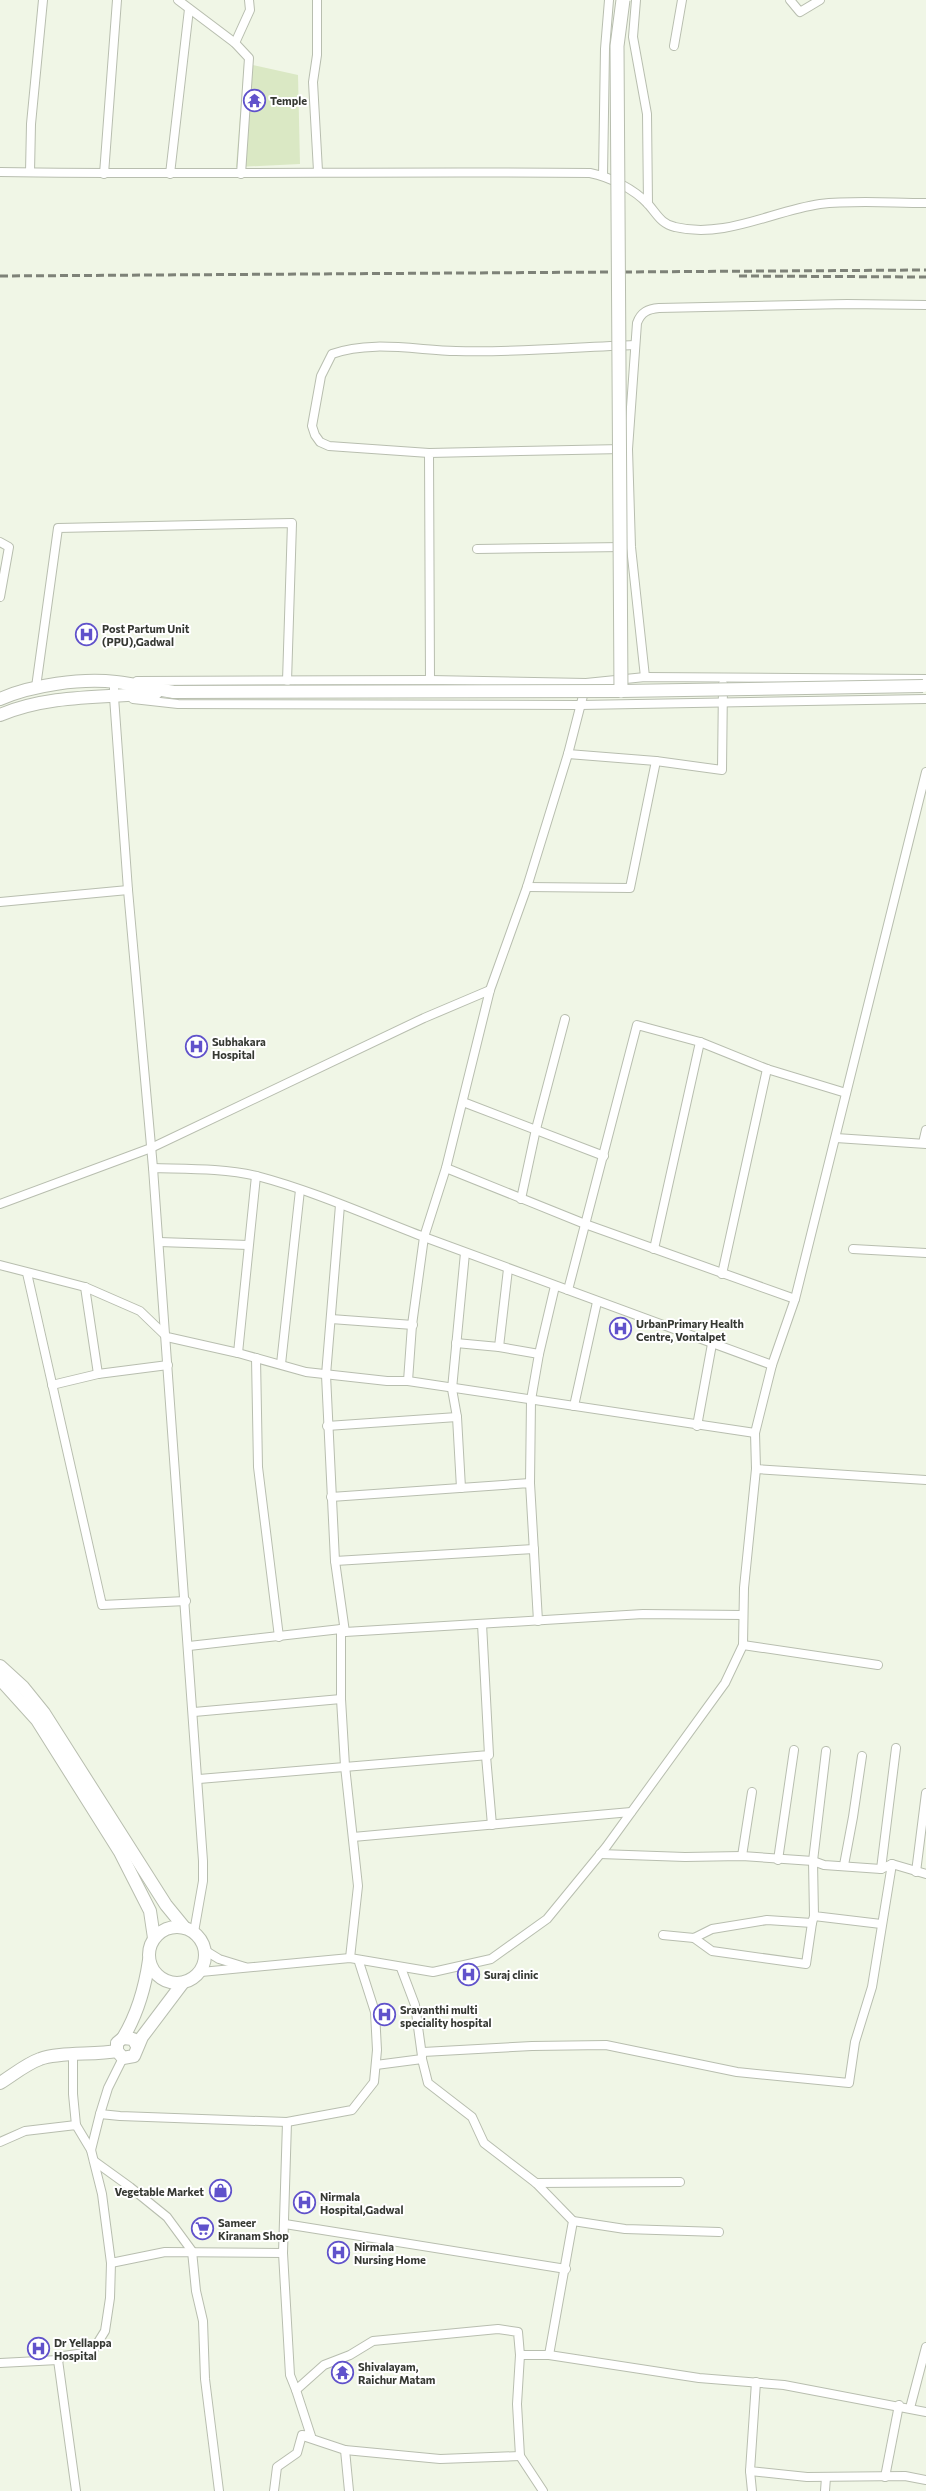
<svg xmlns="http://www.w3.org/2000/svg" width="926" height="2491" font-family="Commissioner,sans-serif">
<style>
.green{fill:#dae8c4}
.lines{fill:none;stroke-linecap:round;stroke-linejoin:round}
.minor-casing{stroke:#b8beaf;stroke-width:10}
.secondary-casing{stroke:#b8beaf;stroke-width:14}
.minor{stroke:#fff;stroke-width:8}
.secondary{stroke:#fff;stroke-width:12}
.rail{stroke:#7e8278;stroke-width:3;stroke-dasharray:8 4;stroke-linecap:butt}
.secondary-bridge-casing{stroke:#b8beaf;stroke-width:14;stroke-linecap:butt}
.primary-bridge-casing{stroke:#b8beaf;stroke-width:15;stroke-linecap:butt}
.secondary-bridge{stroke:#fff;stroke-width:12}
.primary-bridge{stroke:#fff;stroke-width:13}
.labels{text-anchor:middle;dominant-baseline:central;stroke-width:4;stroke-linejoin:round;paint-order:stroke}
.poi-label{font-size:11px;font-weight:bold;fill:#363933;stroke:#fff;text-anchor:start}
</style>
<rect width="100%" height="100%" fill="#f0f6e6"/>
<path class="green" d="M 244,63 L 298,75 L 300,164 L 236,167 Z"/>
<g class="lines">
<defs>
<g id="minor">
<path d="M 178,0 L 235,43 L 249,58 L 241,174"/>
<path d="M 317,0 L 317,55 L 313,82 L 318,171"/>
<path d="M 636,0 L 633,37 L 647,114 L 648,204"/>
<path d="M 790,0 L 800,12 L 820,0"/>
<path d="M 235,43 L 250,10 L 249,0"/>
<path d="M 674,46 L 682,0"/>
<path d="M 0,172 C 197,175 394,171 590,173 C 610,177 634,189 648,204 C 657,214 661,224 675,227 C 725,239 772,211 820,204 C 854,200 891,203 926,203"/>
<path d="M 30,172 L 31,124 L 43,0"/>
<path d="M 104,174 L 117,0"/>
<path d="M 170,174 L 189,9"/>
<path d="M 603,176 L 605,49 L 609,0"/>
<path d="M 429,453 L 329,446 L 320,442 L 315,435 L 312,426 L 321,376 L 332,354 C 370,340 416,350 456,351 C 515,353 576,347 635,345"/>
<path d="M 0,542 L 9,547 L 0,597"/>
<path d="M 477,549 L 624,547"/>
<path d="M 645,677 L 631,547 L 628,449 L 637,323 C 641,312 648,309 659,308 L 847,304 L 926,305"/>
<path d="M 430,680 L 429,453 L 623,449"/>
<path d="M 137,681 L 430,680 L 586,683 L 645,677 L 926,679"/>
<path d="M 118,682 L 114,682 L 114,697 L 128,890 L 153,1168"/>
<path d="M 36,687 L 58,528 L 292,523 L 287,681"/>
<path d="M 585,688 L 568,754 L 527,887 L 490,990 L 446,1168 L 424,1237 L 772,1365"/>
<path d="M 133,699 L 178,704 L 580,705 L 926,699"/>
<path d="M 568,754 L 656,761 L 722,770 L 723,684"/>
<path d="M 926,772 L 795,1299 L 772,1365 L 755,1433 L 756,1469 L 926,1480"/>
<path d="M 527,887 L 630,888 L 656,761"/>
<path d="M 0,902 L 128,890"/>
<path d="M 463,1102 L 604,1156"/>
<path d="M 836,1138 L 926,1144"/>
<path d="M 923,1143 L 926,1130"/>
<path d="M 446,1168 L 585,1224 L 795,1299"/>
<path d="M 521,1199 L 536,1129 L 565,1019"/>
<path d="M 0,1204 L 151,1148 L 424,1018 L 490,990"/>
<path d="M 340,1205 L 326,1375 L 335,1561 L 345,1632"/>
<path d="M 159,1242 L 248,1245"/>
<path d="M 654,1249 L 700,1042"/>
<path d="M 853,1249 L 926,1253"/>
<path d="M 0,1265 L 85,1287 L 140,1311 L 167,1337 L 238,1353 L 306,1372 L 387,1381 L 408,1381 L 755,1433"/>
<path d="M 27,1273 L 102,1605 L 186,1601"/>
<path d="M 722,1274 L 767,1069"/>
<path d="M 85,1287 L 98,1374"/>
<path d="M 568,1290 L 637,1025 L 700,1042 L 767,1069 L 846,1093"/>
<path d="M 331,1319 L 413,1325"/>
<path d="M 456,1343 L 499,1347 L 539,1354"/>
<path d="M 499,1347 L 508,1269"/>
<path d="M 238,1353 L 256,1176"/>
<path d="M 256,1358 L 258,1467 L 279,1637"/>
<path d="M 281,1364 L 300,1190"/>
<path d="M 52,1385 L 98,1374 L 168,1365"/>
<path d="M 574,1406 L 597,1302"/>
<path d="M 327,1426 L 457,1417"/>
<path d="M 697,1426 L 712,1344"/>
<path d="M 530,1483 L 531,1400 L 539,1354 L 555,1286"/>
<path d="M 461,1488 L 457,1417 L 452,1389 L 465,1253"/>
<path d="M 331,1497 L 530,1483 L 538,1621"/>
<path d="M 335,1561 L 534,1549"/>
<path d="M 341,1629 L 341,1699 L 345,1766 L 358,1886 L 350,1958"/>
<path d="M 743,1645 L 878,1665"/>
<path d="M 189,1646 L 341,1629 L 345,1632 L 643,1614 L 743,1615"/>
<path d="M 194,1712 L 341,1699"/>
<path d="M 826,1751 L 813,1861 L 814,1916 L 881,1924"/>
<path d="M 486,1756 L 492,1825"/>
<path d="M 199,1779 L 489,1755 L 482,1624"/>
<path d="M 353,1837 L 631,1812"/>
<path d="M 600,1854 L 685,1857 L 742,1856 L 813,1861 L 824,1865 L 881,1869 L 892,1864 L 926,1874"/>
<path d="M 742,1856 L 752,1792"/>
<path d="M 778,1860 L 794,1750"/>
<path d="M 844,1865 L 853,1817 L 862,1756"/>
<path d="M 881,1869 L 896,1748"/>
<path d="M 916,1872 L 926,1793"/>
<path d="M 194,1932 L 203,1881 L 203,1861 L 153,1168 C 187,1169 223,1168 257,1176 C 314,1191 369,1216 424,1237 L 412,1325 L 408,1381"/>
<path d="M 663,1935 L 694,1938 L 712,1929 L 767,1920 L 812,1923 L 814,1916"/>
<path d="M 694,1938 L 712,1951 L 806,1964 L 812,1923"/>
<path d="M 206,1951 L 219,1959 L 245,1967"/>
<path d="M 401,1968 L 415,2005 L 422,2056"/>
<path d="M 201,1972 L 350,1958 L 433,1972 L 491,1959 L 547,1919 L 606,1847 L 725,1683 L 743,1645 L 744,1588 L 756,1469"/>
<path d="M 423,2052 L 532,2046 L 606,2045 L 737,2072 L 849,2083 L 855,2042 L 872,1987 L 892,1864"/>
<path d="M 73,2056 L 73,2094 L 76,2125"/>
<path d="M 123,2058 L 108,2088 L 100,2114 L 120,2116 L 287,2122 L 352,2110 L 374,2082 L 377,2050 L 375,2012 L 359,1962"/>
<path d="M 100,2114 L 91,2150 L 102,2194 L 111,2263 L 165,2252 L 283,2253 L 287,2122"/>
<path d="M 0,2142 L 25,2131 L 76,2125 L 91,2150"/>
<path d="M 94,2161 L 130,2187 L 167,2217 L 192,2251 L 196,2291 L 203,2321 L 205,2379 L 219,2491"/>
<path d="M 536,2183 L 680,2182"/>
<path d="M 573,2221 L 625,2229 L 719,2232"/>
<path d="M 285,2224 L 566,2269"/>
<path d="M 283,2253 L 290,2375 L 296,2390 L 324,2365 L 350,2355 L 373,2341 L 498,2329 L 518,2332 L 520,2355 L 549,2355 L 573,2221 L 536,2183 L 484,2143 L 472,2117 L 428,2083 L 422,2059 L 376,2065"/>
<path d="M 520,2355 L 517,2404 L 520,2456 L 543,2491"/>
<path d="M 549,2355 L 699,2378 L 784,2385 L 926,2412"/>
<path d="M 58,2360 L 76,2491"/>
<path d="M 0,2363 L 58,2360 L 63,2356 L 92,2352 L 105,2331 L 110,2298 L 111,2263"/>
<path d="M 756,2382 L 750,2471 L 807,2477 L 905,2476 L 926,2480"/>
<path d="M 910,2408 L 926,2347"/>
<path d="M 306,2437 L 345,2450 L 349,2491"/>
<path d="M 345,2450 L 440,2459 L 520,2456"/>
<path d="M 750,2471 L 752,2491"/>
<path d="M 885,2477 L 899,2405"/>
<path d="M 274,2491 L 277,2467 L 297,2453 L 302,2435 L 311,2436 L 296,2390"/>
<path d="M 825,2491 L 826,2477"/>
</g>
<g id="secondary">
<path d="M 0,699 C 32,685 81,678 116,682 C 135,684 154,689 174,692"/>
<path d="M 0,715 C 50,694 103,698 156,693"/>
<path d="M 0,1666 L 23,1687 L 44,1713 L 166,1905 L 184,1927"/>
<path d="M 0,1679 L 37,1720 L 120,1852 L 150,1911 L 154,1938"/>
<circle cx="177" cy="1955" r="28"/>
<path d="M 123,2038 C 138,2013 145,1988 149,1960"/>
<path d="M 137,2046 L 133,2039 L 123,2038 L 117,2043 L 117,2051 L 123,2058 L 134,2056 L 142,2037 L 182,1984"/>
<path d="M 0,2083 C 13,2075 26,2064 40,2059 C 58,2052 94,2055 117,2051"/>
</g>
</defs>
<use href="#minor" class="minor-casing"/>
<use href="#secondary" class="secondary-casing"/>
<use href="#minor" class="minor"/>
<use href="#secondary" class="secondary"/>
<g class="rail">
<path d="M 0,276 L 926,270"/>
<path d="M 739,276 L 926,277"/>
</g>
<defs>
<path id="secondary-bridge" d="M 174,692 L 621,691 L 923,686"/>
<path id="primary-bridge" d="M 621,691 L 617,46 L 623,0"/>
</defs>
<use href="#secondary-bridge" class="secondary-bridge-casing"/>
<use href="#primary-bridge" class="primary-bridge-casing"/>
<use href="#secondary-bridge" class="secondary-bridge"/>
<use href="#primary-bridge" class="primary-bridge"/>
</g>
<defs>
<symbol id="temple-ring" viewBox="-11 -11 22 22"><circle r="9.5" fill="#fff" stroke="#6052cb" stroke-width="1.5"/><path d="M0-6L5-2H3V0L6.5 2.5H4V6H1.5V3h-3V6H-4V2.5H-6.5L-3 0V-2H-5Z" fill="#6052cb"/></symbol>
<symbol id="hospital-ring" viewBox="-11 -11 22 22"><circle r="9.5" fill="#fff" stroke="#6052cb" stroke-width="1.5"/><path d="M-5-5h3v3.5h4V-5h3V5h-3V1.5h-4V5h-3Z" fill="#6052cb"/></symbol>
<symbol id="shop-ring" viewBox="-11 -11 22 22"><circle r="9.5" fill="#fff" stroke="#6052cb" stroke-width="1.5"/><path d="M-5-2.5h2.3a2.7 3.5 0 0 1 5.4 0H5L5.5 6h-11ZM-1.5-2.5h3a1.5 2.3 0 0 0-3 0Z" fill="#6052cb"/></symbol>
<symbol id="supermarket-ring" viewBox="-11 -11 22 22"><circle r="9.5" fill="#fff" stroke="#6052cb" stroke-width="1.5"/><path d="M-6-5.5h2.5l.6 2H6L4.5 2H-2.5L-4.4-4H-6ZM-1.5 3.2a1.3 1.3 0 1 0 .1 0ZM3 3.2a1.3 1.3 0 1 0 .1 0Z" fill="#6052cb"/></symbol>
</defs>
<g fill-rule="evenodd">
<use href="#temple-ring" x="242" y="88" width="25" height="25"/>
<use href="#hospital-ring" x="74" y="622" width="25" height="25"/>
<use href="#hospital-ring" x="184" y="1034" width="25" height="25"/>
<use href="#hospital-ring" x="608" y="1316" width="25" height="25"/>
<use href="#hospital-ring" x="456" y="1962" width="25" height="25"/>
<use href="#hospital-ring" x="372" y="2002" width="25" height="25"/>
<use href="#shop-ring" x="208" y="2178" width="25" height="25"/>
<use href="#hospital-ring" x="292" y="2190" width="25" height="25"/>
<use href="#supermarket-ring" x="190" y="2216" width="25" height="25"/>
<use href="#hospital-ring" x="326" y="2240" width="25" height="25"/>
<use href="#hospital-ring" x="26" y="2336" width="25" height="25"/>
<use href="#temple-ring" x="330" y="2360" width="25" height="25"/>
</g>
<g class="labels">
<g class="poi-label">
<text x="270" y="100">Temple</text>
<text x="102" y="628">Post Partum Unit<tspan x="102" dy="13">(PPU),Gadwal</tspan></text>
<text x="212" y="1041">Subhakara<tspan x="212" dy="13">Hospital</tspan></text>
<text x="636" y="1323">UrbanPrimary Health<tspan x="636" dy="13">Centre, Vontalpet</tspan></text>
<text x="484" y="1974">Suraj clinic</text>
<text x="400" y="2009">Sravanthi multi<tspan x="400" dy="13">speciality hospital</tspan></text>
<text x="204" y="2191" text-anchor="end">Vegetable Market</text>
<text x="320" y="2196">Nirmala<tspan x="320" dy="13">Hospital,Gadwal</tspan></text>
<text x="218" y="2222">Sameer<tspan x="218" dy="13">Kiranam Shop</tspan></text>
<text x="354" y="2246">Nirmala<tspan x="354" dy="13">Nursing Home</tspan></text>
<text x="54" y="2342">Dr Yellappa<tspan x="54" dy="13">Hospital</tspan></text>
<text x="358" y="2366">Shivalayam,<tspan x="358" dy="13">Raichur Matam</tspan></text>
</g>
</g>
</svg>
